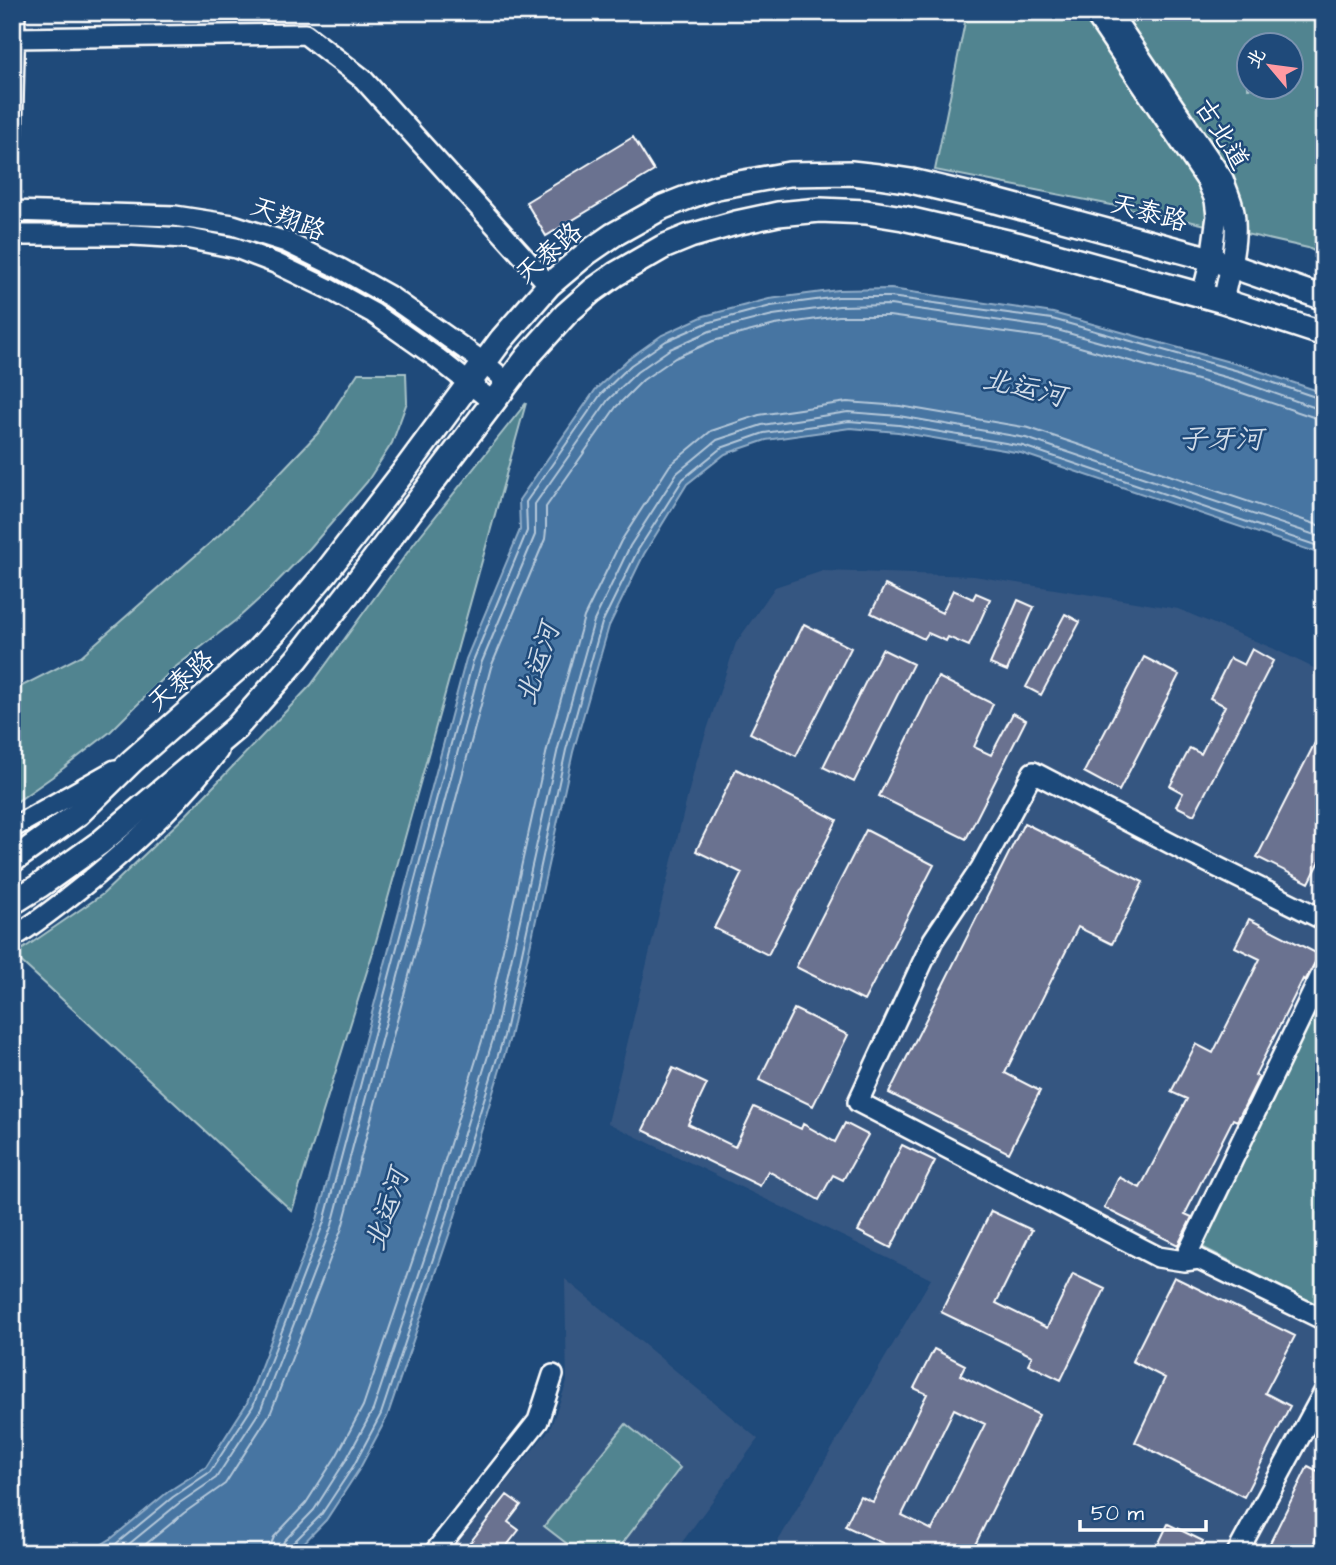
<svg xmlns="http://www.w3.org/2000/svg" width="1336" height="1565" font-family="'Architects Daughter','LXGW WenKai TC',sans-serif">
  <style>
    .built { fill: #365681 }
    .green { fill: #518490; stroke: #a8c2c8; stroke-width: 2; fill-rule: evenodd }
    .water { fill: #4675a2; stroke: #90acc7; stroke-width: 2 }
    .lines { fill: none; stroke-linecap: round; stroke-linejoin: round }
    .shore { stroke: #b5c8da; stroke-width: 2 }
    .building { fill: #6b7290; stroke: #fff; stroke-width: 2; fill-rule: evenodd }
    .minor-casing { stroke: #fff; stroke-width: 24 }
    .major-casing { stroke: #fff; stroke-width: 28 }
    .minor { stroke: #1f4a7a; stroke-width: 19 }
    .major { stroke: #1f4a7a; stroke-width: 23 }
    .labels { text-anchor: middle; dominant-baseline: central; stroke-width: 5; stroke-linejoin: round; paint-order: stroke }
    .street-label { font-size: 26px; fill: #fff; stroke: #1f4a7a }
    .water-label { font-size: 28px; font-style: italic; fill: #d1dce8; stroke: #1f4a7a }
  </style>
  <rect width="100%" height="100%" fill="#1f4a7a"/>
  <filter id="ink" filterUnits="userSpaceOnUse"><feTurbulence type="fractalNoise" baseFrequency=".0143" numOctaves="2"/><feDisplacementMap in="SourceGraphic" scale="14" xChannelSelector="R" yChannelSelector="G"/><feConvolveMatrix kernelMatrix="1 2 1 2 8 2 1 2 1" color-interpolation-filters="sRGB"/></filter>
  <g filter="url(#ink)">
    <path class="built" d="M823,571L974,576L1178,609L1272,648L1324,673V1553H769L773,1550L931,1279L608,1123L695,766L736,643L775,587Z
      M565,1279L758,1439L674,1553L659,1548L657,1553H447L550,1429L567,1382Z"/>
    <path class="green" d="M967,12H1324V256L1308,248L1162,215L935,170ZM1248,46H1290V88H1248Z
      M358,373H406L407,402L392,443L367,482L310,548L269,590L236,620L173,669L110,732L52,777L12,805V691L81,656L226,529L319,432Z
      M526,403L373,952L292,1211L14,955L103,894L186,815L311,685L415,542Z
      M1324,977V1308L1192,1242Z
      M626,1424L680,1468L615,1553H579L544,1526Z"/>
    <path class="water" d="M891,289L1053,313L1244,366L1324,393V555L1021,453L898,432L850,428L766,440L725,454L687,484L644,554L609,626L573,752L510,1037L452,1226L387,1417L360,1468L326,1520L294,1553H88L112,1538L169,1491L206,1467L247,1403L317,1220L466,659L520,530L519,500L596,389L627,360L662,335L704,316L769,299L838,290Z"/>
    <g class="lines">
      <path class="shore" d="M102,1553L117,1543L173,1497L210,1472L253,1406L324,1222L473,661L527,531L526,502L601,394L631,365L666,341L707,323L771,306L838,297H890L1052,319L1242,372L1324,400
        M118,1553L178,1504L216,1478L261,1409L332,1225L481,664L535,535V504L608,400L637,372L670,349L710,331L773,315L839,306L890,305L1050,328L1239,381L1316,408H1324
        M135,1553L184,1513L225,1484L271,1412L342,1228L491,667L545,539L546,530V507L616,407L643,380L675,358L713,341L775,325L839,316H889L1048,338L1236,391L1313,417L1324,419
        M270,1553L271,1544L274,1537L306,1503L337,1455L363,1406L427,1218L485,1031L548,745L584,617L621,541L670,465L711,431L759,415L847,402L900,406L1029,428L1324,527
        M280,1553L284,1541L314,1510L346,1460L373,1410L437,1221L495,1033L558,748L594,621L630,546L677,473L717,440L762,425L848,412L899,416L1026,438L1324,538
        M289,1553L291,1545L321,1515L354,1465L381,1414L445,1223L504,1036L566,750L602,623L638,550L683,479L721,448L764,433L849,421L899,425L1023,446L1324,548"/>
    </g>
    <path class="building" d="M633,137L654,171L546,236L526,202Z
      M885,585L942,613L953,590L973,599L976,593L990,599L969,646L948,637L946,641L928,633L924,639L871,613Z
      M1018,600L1034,607L1007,671L990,664Z
      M1065,614L1080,622L1041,695L1026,687Z
      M804,624L851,648L796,756L750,733Z
      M882,649L913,664L854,782L823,767Z
      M1252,649L1273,661L1194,815L1176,806L1183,793L1170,786L1190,748L1201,754L1225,706L1210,698L1230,658L1244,665Z
      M1144,657L1179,675L1119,791L1084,772Z
      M938,677L993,704L974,747L991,755L1013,713L1026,720L966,839L879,796Z
      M1324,725V853L1309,883L1257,857Z
      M736,769L837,820L768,955L714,928L742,873L696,851Z
      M1024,823L1143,882L1112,944L1078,927L1005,1073L1040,1091L1009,1153L889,1093Z
      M866,830L934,865L864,1001L796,967Z
      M1249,919L1324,957L1317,959L1305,981L1303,979L1255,1075L1259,1077L1237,1121L1233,1119L1185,1214L1192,1217L1178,1245L1104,1208L1119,1177L1140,1188L1187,1099L1171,1092L1196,1044L1213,1053L1260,959L1235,947Z
      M794,1009L848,1035L813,1106L759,1080Z
      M673,1068L707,1084L688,1124L735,1147L754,1107L801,1129L803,1124L835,1142L845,1123L868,1135L843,1180L833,1175L819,1200L768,1171L760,1186L643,1130Z
      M902,1145L935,1161L891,1248L858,1231Z
      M991,1211L1032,1230L996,1303L1047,1328L1073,1274L1105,1289L1061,1380L1028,1364L1032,1356L941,1312Z
      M1174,1277L1295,1336L1265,1393L1290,1406L1244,1497L1135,1442L1165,1378L1132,1361Z
      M934,1349L965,1365L960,1375L1039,1415L971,1553H904L845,1526L860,1496L873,1502L927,1394L914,1388ZM954,1409L985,1424L932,1530L902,1515Z
      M1308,1466L1324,1474V1523L1309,1553H1265Z
      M507,1495L521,1505L508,1522L519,1530L501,1553H462Z
      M1168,1524L1203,1541L1197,1553H1154Z"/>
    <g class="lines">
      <g class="minor-casing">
        <path id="minor" d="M1093,12L1207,181L1215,200L1217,216L1211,259L1202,295
          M1110,12L1223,179C1228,193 1235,207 1235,222C1237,246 1228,277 1223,301
          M14,38L305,34L363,79L549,285
          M12,138L15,12
          M12,211L175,216L233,225L286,242L341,269L391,297L483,362L508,383
          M12,235H133L185,238L236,248L275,263L329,289L373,313L437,358L493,402
          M12,828L115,770
          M1324,920L1189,853L1033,772L981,868L933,940L858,1102L1158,1257L1184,1261L1199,1259L1324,1320
          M12,938C41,920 68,898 94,877C139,839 183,799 218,751
          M1184,1261L1324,969
          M434,1553L538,1421L553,1375
          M1237,1553L1324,1392"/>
      </g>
      <g class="major-casing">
        <path id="major" d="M12,861L78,814L132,761L255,653L282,624L324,575L405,470L501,340L549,285L587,253L613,235L663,207L691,196L717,187L789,174L851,173L878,176L911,181L996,201L1211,259L1324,298
          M12,903L39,886L101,842L236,728L297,659L347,595L528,356L566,314L592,291L616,274L663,247L690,236L736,223L778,214L820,210L866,212L903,218L1020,245L1223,301L1324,334"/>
      </g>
      <use href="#minor" class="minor"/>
      <use href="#major" class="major"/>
    </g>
  </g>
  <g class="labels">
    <g class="street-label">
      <text transform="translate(1222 134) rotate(58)">古北道</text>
      <text transform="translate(1149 213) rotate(15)">天泰路</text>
      <text transform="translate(288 219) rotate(21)">天翔路</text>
      <text transform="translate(549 253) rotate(-41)">天泰路</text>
      <text transform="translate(181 681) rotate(-41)">天泰路</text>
    </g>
    <g class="water-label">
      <text transform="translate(1024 388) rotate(13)">北运河</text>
      <text x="1221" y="439">子牙河</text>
      <text transform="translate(538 664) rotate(-72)">北运河</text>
      <text transform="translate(387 1210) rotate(-72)">北运河</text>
    </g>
  </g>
  <rect width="1336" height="1565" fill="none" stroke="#1f4a7a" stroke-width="42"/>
  <rect x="21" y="21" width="1294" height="1523" fill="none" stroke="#fff" stroke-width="2.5" filter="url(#ink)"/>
  <g transform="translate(1270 66) rotate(299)"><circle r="33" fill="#1f4a7a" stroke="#7992af" stroke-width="2"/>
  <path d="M0-5L12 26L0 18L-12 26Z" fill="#ff9aa2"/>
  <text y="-10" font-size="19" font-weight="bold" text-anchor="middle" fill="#ffffff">北</text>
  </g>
  <path d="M1080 1520v10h126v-10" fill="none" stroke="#ffffff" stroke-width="3.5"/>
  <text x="1091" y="1520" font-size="21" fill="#ffffff" stroke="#1f4a7a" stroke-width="5" paint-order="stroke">50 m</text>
</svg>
